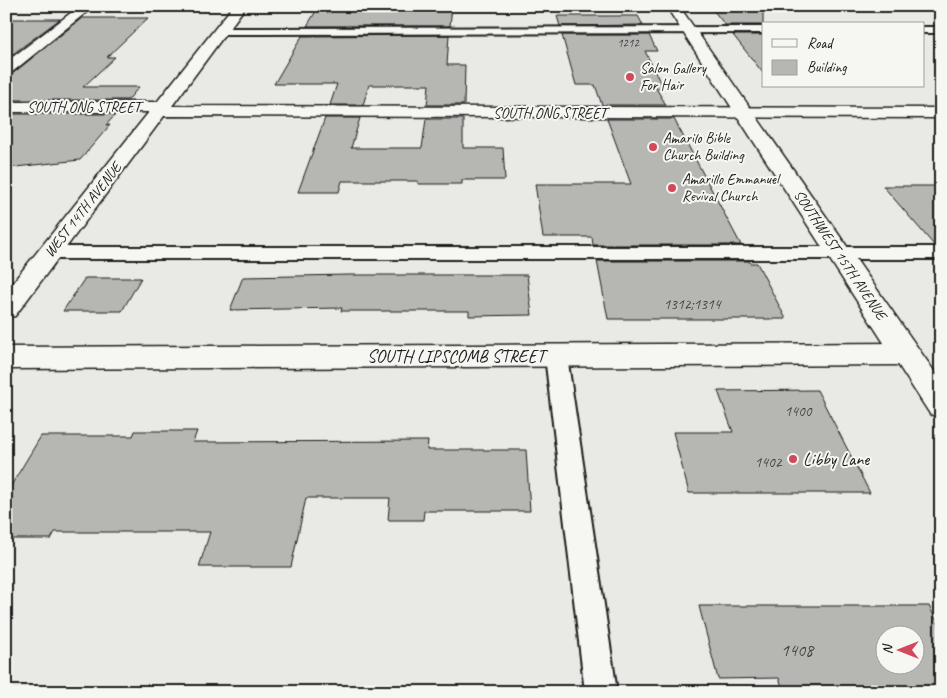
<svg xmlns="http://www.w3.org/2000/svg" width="947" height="698" font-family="Caveat,sans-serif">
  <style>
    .building { fill: #b6b6b3; stroke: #1c1c1c; fill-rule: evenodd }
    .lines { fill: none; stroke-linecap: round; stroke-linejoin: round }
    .lane-casing { stroke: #1c1c1c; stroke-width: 4 }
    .street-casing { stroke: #1c1c1c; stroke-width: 3 }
    .secondary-casing { stroke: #1c1c1c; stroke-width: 3 }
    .lane { fill: #f6f6f2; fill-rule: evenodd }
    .street { fill: #f6f6f2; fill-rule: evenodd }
    .secondary { fill: #f6f6f2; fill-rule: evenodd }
    .poi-dot { fill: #d1495b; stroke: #f6f6f2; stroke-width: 2 }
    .labels { text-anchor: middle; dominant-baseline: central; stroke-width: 4; stroke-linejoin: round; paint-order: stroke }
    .far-number-label { font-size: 12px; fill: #424242 }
    .far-poi-label { font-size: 15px; fill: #1c1c1c; stroke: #f6f6f2; text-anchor: start }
    .far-street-label { font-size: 15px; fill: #1c1c1c; stroke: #f6f6f2 }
    .number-label { font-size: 15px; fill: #424242 }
    .street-label { font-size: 18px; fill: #1c1c1c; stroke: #f6f6f2 }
    .poi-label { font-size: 18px; fill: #1c1c1c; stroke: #f6f6f2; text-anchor: start }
    .near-number-label { font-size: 18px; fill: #424242 }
  </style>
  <rect width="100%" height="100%" fill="#e9e9e5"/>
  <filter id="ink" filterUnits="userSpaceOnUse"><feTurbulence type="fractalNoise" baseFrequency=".02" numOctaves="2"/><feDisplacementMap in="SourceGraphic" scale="10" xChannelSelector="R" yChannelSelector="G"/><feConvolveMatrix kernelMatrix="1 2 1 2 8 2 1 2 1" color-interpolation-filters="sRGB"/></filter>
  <g filter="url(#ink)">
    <path class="building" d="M319,6H452L450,26H307Z
      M710,6H763V25H725Z
      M557,16H638L643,25L560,26Z
      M82,18H148L107,57H115L83,87H139L128,100H6V77L12,74Z
      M6,19H60L6,59Z
      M449,35L447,65H465L464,105H427L429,85H369L363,105H330L337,84H274L302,36Z
      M562,35H649L657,51H645L663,88H656L666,105H602L595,85H576Z
      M733,35H763V73Z
      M6,114H116L106,125H110L80,160L6,168Z
      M325,118H360L351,148H422L426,119H463V148H503L505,180H462V184H418V181H342L339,192H298Z
      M607,119H674L741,245H593L592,237H543L535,184H631Z
      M883,186H941V245H934Z
      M597,261H749L750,263H757L786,319H608Z
      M349,275H527L532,315L469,316V311H341L342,308L230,310L243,277Z
      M85,278H141L122,311H63Z
      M817,390L870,493H689L673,432H733L718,391Z
      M135,431H197L193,442L428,441L427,450H526L530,511H424L423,520H388L390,498H306L291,567H199L210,532H55L51,539H6V494L41,436H133Z
      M699,606H929L941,629V692H784L779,678L718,679ZM884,636H914V666H884Z"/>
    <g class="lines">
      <g class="lane-casing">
        <path id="lane" d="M763,27V33L221,34L216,31L221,28Z
          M923,27H941V33H923Z
          M50,247H941V259H50L44,257L41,253L44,249Z
          M556,348L564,350L567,356L617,692H585L545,356L548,350Z"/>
      </g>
      <g class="street-casing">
        <path id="street" d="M80,6H94L11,73L6,75V62Z
          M233,6H246L172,106L941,108V118L164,116L15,316L6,318V291L149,112H6V102H157Z
          M906,343L916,346L920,354L916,362L906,365L6,369V347Z"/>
      </g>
      <g class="secondary-casing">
        <path id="secondary" d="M666,6H679L941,381V418L930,414Z"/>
      </g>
      <use href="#lane" class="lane"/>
      <use href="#street" class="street"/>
      <use href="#secondary" class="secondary"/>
    </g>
  </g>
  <g class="poi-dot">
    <circle cx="630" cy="77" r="5"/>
    <circle cx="653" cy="147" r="5"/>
    <circle cx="672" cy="188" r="5"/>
    <circle cx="793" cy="459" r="5"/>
  </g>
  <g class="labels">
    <g class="far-number-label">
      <text x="628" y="43">1212</text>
    </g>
    <g class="far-poi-label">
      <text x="640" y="68">Salon Gallery<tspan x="640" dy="17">For Hair</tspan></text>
      <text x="663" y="138">Amarilo Bible<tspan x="663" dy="17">Church Building</tspan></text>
      <text x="682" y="179">Amarillo Emmanuel<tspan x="682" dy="17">Revival Church</tspan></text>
    </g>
    <g class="far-street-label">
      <text x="84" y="107">SOUTH ONG STREET</text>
      <text x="550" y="113">SOUTH ONG STREET</text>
      <text transform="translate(83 210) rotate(-52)">WEST 14TH AVENUE</text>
      <text transform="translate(840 255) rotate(56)">SOUTHWEST 15TH AVENUE</text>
    </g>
    <g class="number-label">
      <text x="692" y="304">1312;1314</text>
      <text x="798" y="411">1400</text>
      <text x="768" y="462">1402</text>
    </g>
    <g class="street-label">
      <text x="456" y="356">SOUTH LIPSCOMB STREET</text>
    </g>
    <g class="poi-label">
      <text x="803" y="459">Libby Lane</text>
    </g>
    <g class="near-number-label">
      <text x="797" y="650">1408</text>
    </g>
  </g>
  <rect width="947" height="698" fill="none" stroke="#f6f6f2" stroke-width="25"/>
  <rect x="12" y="12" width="922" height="673" fill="none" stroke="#1c1c1c" stroke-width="2" filter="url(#ink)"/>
  <rect x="762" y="22" width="162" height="65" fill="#f6f6f2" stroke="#9f9f9c"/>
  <rect x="772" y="39" width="25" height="8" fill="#f6f6f2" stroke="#9f9f9c"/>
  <text x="807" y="48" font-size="15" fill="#1c1c1c">Road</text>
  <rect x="772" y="60" width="25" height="15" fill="#b6b6b3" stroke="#9f9f9c"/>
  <text x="807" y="72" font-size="15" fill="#1c1c1c">Building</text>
  <g transform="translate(900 650) rotate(270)"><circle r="24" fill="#f6f6f2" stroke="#9f9f9c"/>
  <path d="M0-4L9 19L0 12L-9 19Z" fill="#d1495b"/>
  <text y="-8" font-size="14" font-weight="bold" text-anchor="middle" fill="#1c1c1c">N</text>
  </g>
</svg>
